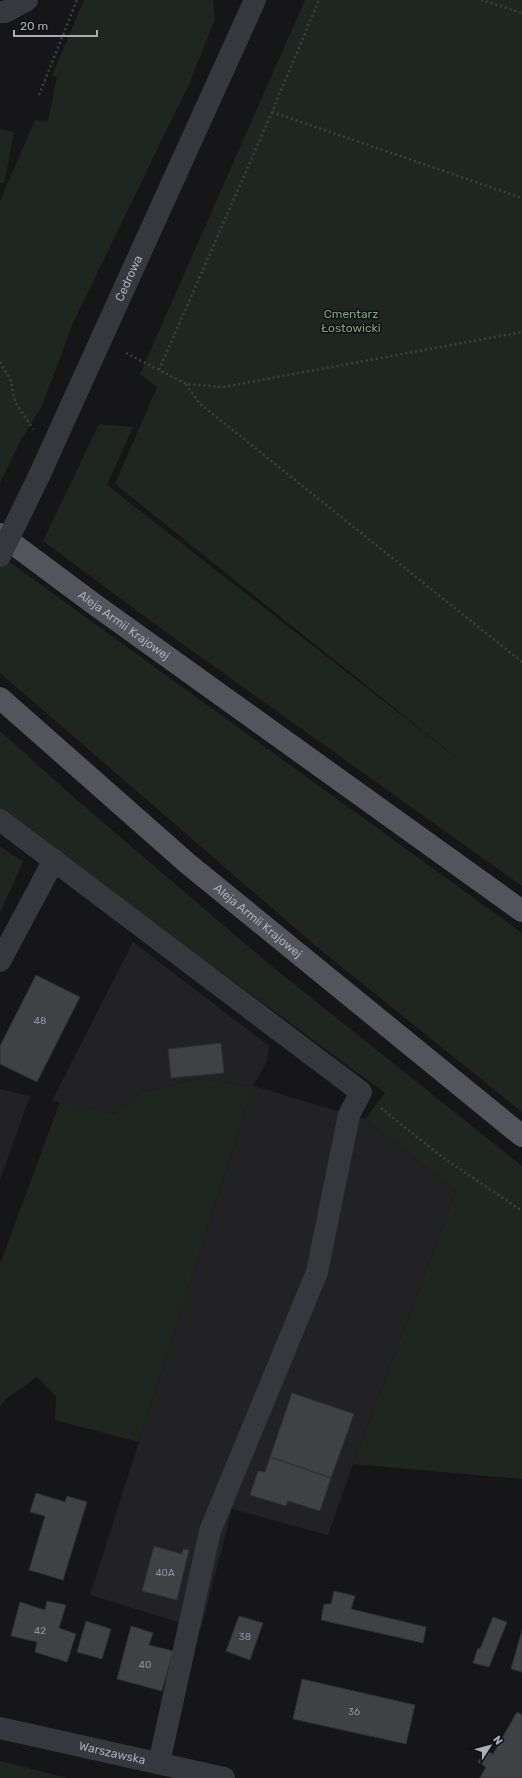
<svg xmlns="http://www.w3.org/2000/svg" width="522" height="1778" font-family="Rubik,sans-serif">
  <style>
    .built { fill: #222225 }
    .green { fill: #1e261f }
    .building { fill: #404145; stroke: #303034 }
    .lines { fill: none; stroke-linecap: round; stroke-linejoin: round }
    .path { stroke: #3d3f44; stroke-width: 2.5; stroke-dasharray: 2 3; stroke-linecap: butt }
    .minor { stroke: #37383d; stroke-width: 22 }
    .major { stroke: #53555c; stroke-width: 22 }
    .minor-bridge { stroke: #37383d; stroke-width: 22 }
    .labels { text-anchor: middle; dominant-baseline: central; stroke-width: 3; stroke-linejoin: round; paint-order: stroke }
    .number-label { font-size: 10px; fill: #8e929b }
    .street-label { font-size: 12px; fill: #a8adb8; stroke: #111113 }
    .park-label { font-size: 12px; fill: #7fa381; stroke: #111113 }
  </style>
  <rect width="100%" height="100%" fill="#161618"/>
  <path class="built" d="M133,942L269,1046L267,1061L253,1086L365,1119L456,1191L353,1464L328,1535L232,1509L201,1629L90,1595L253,1086L196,1079L140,1093L115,1114L52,1101Z
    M0,1089L30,1096L0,1180Z"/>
  <path class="green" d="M84,0H213L215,19L190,82L73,323L42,406L21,440L0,483V201L35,120L48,121L57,77L52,76Z
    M305,0H522V886L163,630L43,541L99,424L133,427L107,485L468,767L115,484L157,387L140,374Z
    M0,129L14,132L4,184L0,183Z
    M0,555L522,933V1112L323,952L0,673Z
    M0,731L78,801L269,964L522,1166V1479L353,1464L456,1191L365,1119L385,1093L0,809Z
    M0,846L23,862L0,913Z
    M196,1079L253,1086L139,1442L55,1420L56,1396L37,1377L6,1399L0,1407V1264L60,1102L115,1114L140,1093Z
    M0,1761L67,1778H0Z"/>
  <path class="building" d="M36,975L80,997L37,1082L0,1064V1046Z
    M221,1043L224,1073L171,1078L168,1049Z
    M292,1393L354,1414L331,1478L270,1457Z
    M270,1457L331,1478L320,1511L288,1501L286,1506L250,1495L258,1471L265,1472Z
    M36,1493L65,1502L67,1496L87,1502L63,1580L29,1570L45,1516L30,1512Z
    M154,1546L182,1554L183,1549L189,1550L177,1600L142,1591Z
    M334,1591L355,1596L351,1609L426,1627L423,1643L321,1620L324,1604H331Z
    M47,1601L66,1605L59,1628L76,1634L67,1662L35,1652L37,1642L11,1636L20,1602L45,1610Z
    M239,1616L263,1623L250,1660L226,1651Z
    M493,1617L507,1622L489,1667L473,1663L478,1648L480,1649Z
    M86,1621L111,1629L102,1659L77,1652Z
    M131,1626L153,1633L149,1645L173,1651L162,1691L117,1679Z
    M522,1630V1672L511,1669Z
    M302,1679L415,1705L406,1744L293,1719Z
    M517,1712L522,1715V1778H480L486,1767L478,1762L485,1750L493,1754Z"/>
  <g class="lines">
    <path class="path" d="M481,0L522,13
      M39,95L77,0
      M272,112L522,198
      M126,353L186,384L223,387L522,332
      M0,362L11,381L15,402L33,429
      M159,370L272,112L319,0
      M186,384L199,403L522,662
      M381,1108L442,1157L522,1211"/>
    <g class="minor">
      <path d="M0,12H5L27,0"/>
      <path id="s1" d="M39,476L255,0"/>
      <path d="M0,820L361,1092L349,1115L317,1272L210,1531L159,1763"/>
      <path d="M0,961L54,860"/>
      <path id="s2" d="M0,1728L224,1778"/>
    </g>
    <g class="major">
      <path id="s3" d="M0,534L94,604L522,911"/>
      <path id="s4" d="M0,698L187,863L522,1136"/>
    </g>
    <path class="minor-bridge" d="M0,556L39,476"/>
  </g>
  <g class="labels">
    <g class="number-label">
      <text x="40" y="1021">48</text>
      <text x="165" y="1573">40A</text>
      <text x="40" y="1631">42</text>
      <text x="245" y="1637">38</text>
      <text x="145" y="1665">40</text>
      <text x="354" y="1712">36</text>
    </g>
    <g class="street-label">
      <text stroke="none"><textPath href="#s1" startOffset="217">Cedrowa</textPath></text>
      <text stroke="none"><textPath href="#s3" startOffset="154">Aleja Armii Krajowej</textPath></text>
      <text stroke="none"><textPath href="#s4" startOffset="341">Aleja Armii Krajowej</textPath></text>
      <text stroke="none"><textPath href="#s2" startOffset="115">Warszawska</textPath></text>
    </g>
    <g class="park-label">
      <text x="351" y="314">Cmentarz<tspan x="351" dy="14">Łostowicki</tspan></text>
    </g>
  </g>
  <g transform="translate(490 1746) rotate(54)" stroke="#111113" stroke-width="3" paint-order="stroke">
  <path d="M0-3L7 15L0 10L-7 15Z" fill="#a8adb8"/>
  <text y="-6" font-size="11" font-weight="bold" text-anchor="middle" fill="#a8adb8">N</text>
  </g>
  <path d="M14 30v6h83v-6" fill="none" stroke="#a8adb8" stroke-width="2"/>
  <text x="20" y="30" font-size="12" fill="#a8adb8" stroke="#111113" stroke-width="3" paint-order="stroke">20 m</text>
</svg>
